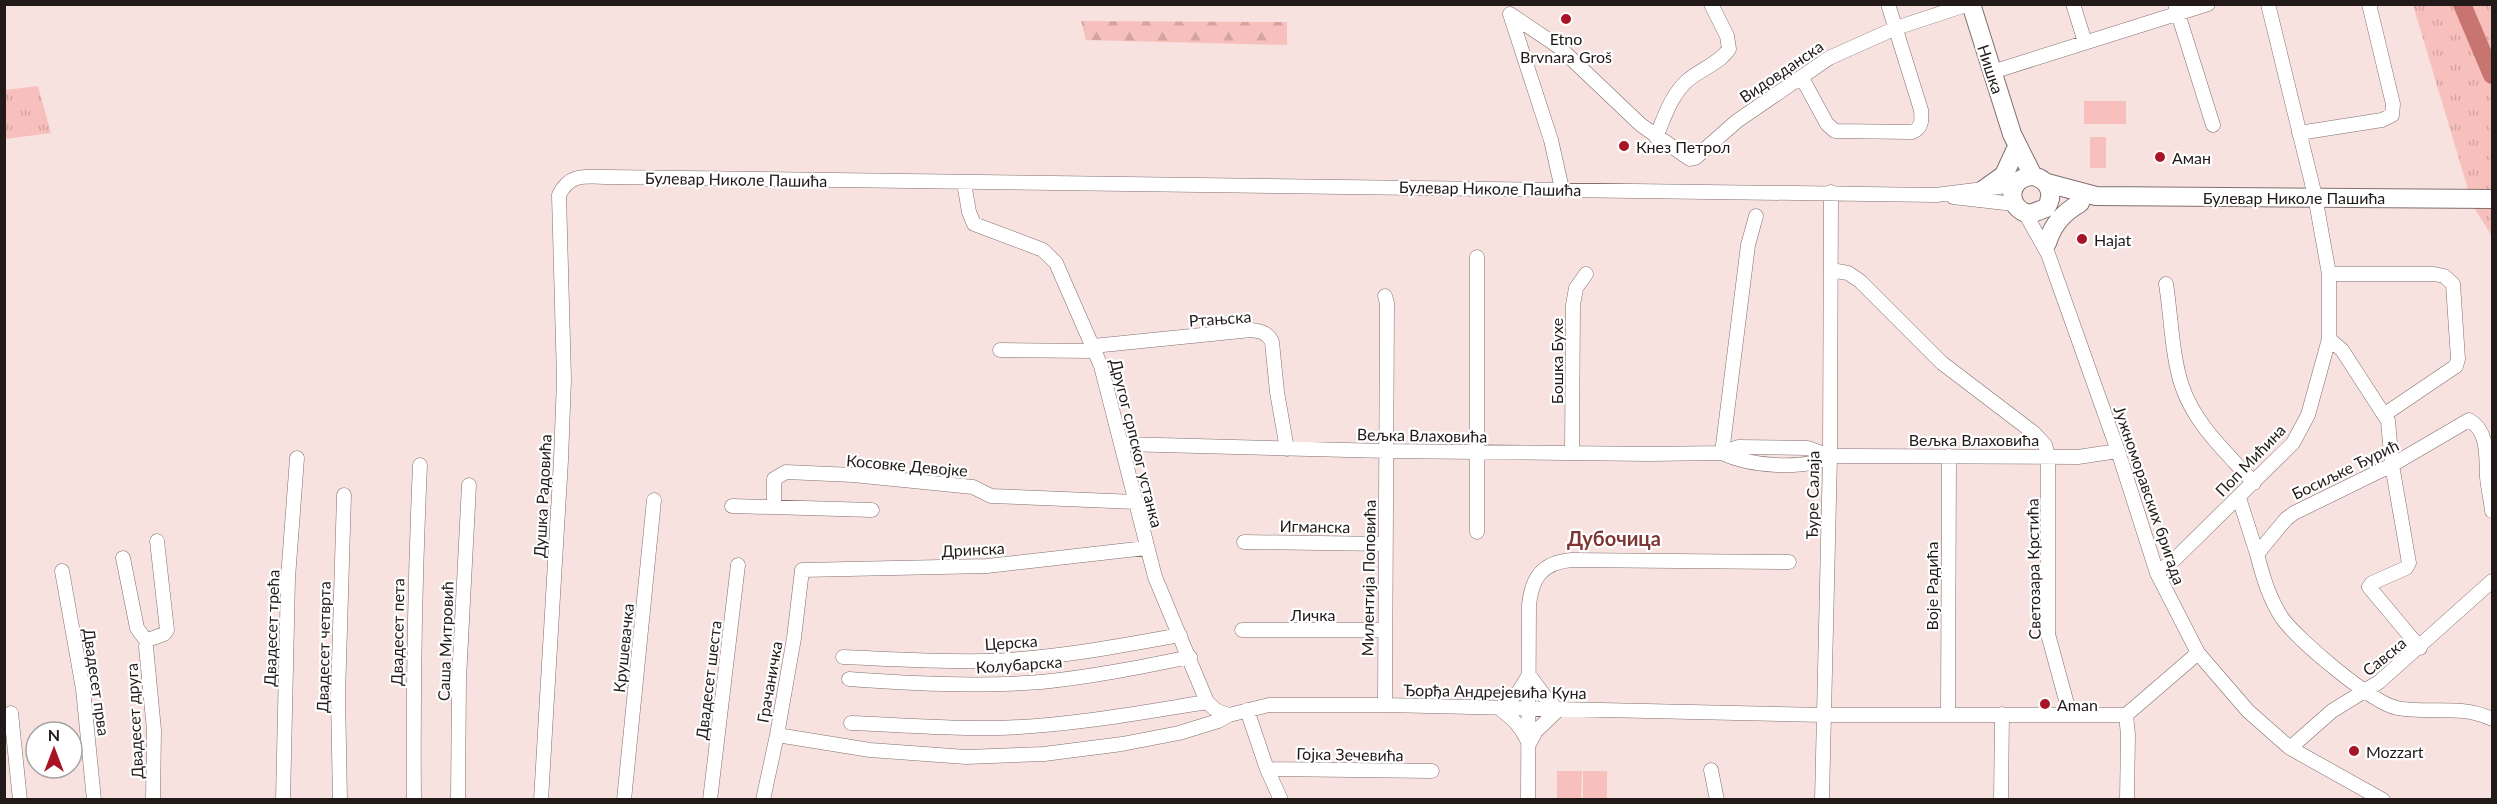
<svg xmlns="http://www.w3.org/2000/svg" width="2497" height="804" font-family="Lato,sans-serif">
  <style>
    .grass { fill: url(#grass-tufts) }
    .forest { fill: url(#forest-firs) }
    .pitch { fill: #f8c0bc }
    .lines { fill: none; stroke-linecap: round; stroke-linejoin: round }
    .river { stroke: #c87572; stroke-width: 18 }
    .minor-casing { stroke: #816f6d; stroke-width: 15 }
    .major-casing { stroke: #816f6d; stroke-width: 20 }
    .minor { stroke: #fff; stroke-width: 14 }
    .major { stroke: #fff; stroke-width: 18 }
    .poi-dot { fill: #a91326; stroke: #fff; stroke-width: 2 }
    .labels { text-anchor: middle; dominant-baseline: central; stroke-width: 4.5; stroke-linejoin: round; paint-order: stroke }
    .poi-label { font-size: 16px; fill: #211a19; stroke: #fff; text-anchor: start }
    .street-label { font-size: 16px; fill: #211a19; stroke: #fff }
    .quarter-label { font-size: 20px; font-weight: bold; fill: #7e3635; stroke: #fff }
  </style>
  <defs>
    <pattern id="grass-tufts" width="24" height="20" patternUnits="userSpaceOnUse" patternTransform="scale(1.5)"><rect width="24" height="20" fill="#f8c0bc"/><path d="M3 7l-1-3M5 7V3M7 7l1-3M15 17l-1-3M17 17v-4M19 17l1-3" fill="none" stroke="#d4a4a1"/></pattern>
    <pattern id="forest-firs" width="22" height="20" patternUnits="userSpaceOnUse" patternTransform="scale(1.5)"><rect width="22" height="20" fill="#f8c0bc"/><path d="M5 1l3.5 6h-7zM16 11l3.5 6h-7z" fill="#d4a4a1"/></pattern>
  </defs>
  <rect width="100%" height="100%" fill="#f7e2e0"/>
  <path class="grass" d="M2413,5H2492V236L2473,206Z
    M38,86L51,133L5,139V90Z"/>
  <path class="forest" d="M1081,21L1287,22V45L1086,40Z"/>
  <path class="pitch" d="M2084,101H2126V124H2084Z
    M2090,137H2106V168H2090Z
    M1557,771H1582L1581,799H1557Z
    M1583,771H1607V799H1583Z"/>
  <g class="lines">
    <path class="river" d="M2462,4L2492,75"/>
    <g class="minor-casing">
      <path id="minor" d="M2073,4L2085,42
        M2175,4L2213,125
        M1992,72L2208,4
        M1802,78L1827,124L1835,131L1912,132C1922,128 1922,121 1921,110L1888,4
        M2299,133L2382,120L2392,115L2393,104L2369,4
        M1656,137C1665,116 1671,95 1688,80C1701,69 1720,63 1729,49L1727,36L1711,4
        M964,183L969,212L974,224L1043,250L1056,263L1101,366L1155,577L1207,702L1217,711L1229,715
        M1562,189L1551,140L1510,14L1559,47L1641,125L1690,159L1695,158L1737,121L1829,58L1896,28L1969,4
        M1953,197L2014,204
        M2025,213L2048,254L2118,451L2157,573L2198,653L2248,711L2290,748L2383,800
        M1831,270L1848,273L1860,281L1942,363L2034,433L2045,445L2048,456V634L2070,715
        M2329,274H2434L2444,276L2453,284L2458,359L2456,366L2385,414
        M2166,284C2171,315 2172,357 2182,386C2195,425 2227,453 2254,483
        M2329,339L2342,350L2388,421L2392,465L2409,563L2406,568L2372,583L2369,587L2420,648
        M1093,346L1251,330C1261,331 1268,333 1272,342L1277,392L1287,449
        M1000,350L1095,351
        M1122,444L1386,451L1649,454L1722,453L1738,447L1808,448L1830,456H1848L2078,457L2118,451
        M1572,452L1573,305L1576,288L1586,274
        M1722,453L1748,245L1756,216
        M1722,453C1749,466 1804,471 1830,456
        M2239,498L2257,554
        M732,506L872,510
        M774,506V479L786,472L853,475L973,487L991,496L1136,502
        M2492,511C2491,500 2488,488 2487,477C2486,458 2489,431 2469,420L2392,465L2294,513L2286,519L2257,554C2263,577 2269,598 2282,618C2298,640 2372,703 2397,708C2430,714 2461,704 2492,719
        M1477,532V257
        M1244,542L1385,544
        M123,558L137,628L147,642
        M62,571L83,689L94,800
        M2157,573L2177,557L2293,443L2308,415L2329,339V274L2315,196L2268,4
        M1242,630H1384
        M843,657C890,659 938,662 985,661C1051,659 1115,647 1180,635
        M1529,675L1546,698L1558,710L1536,731L1529,744C1522,728 1514,719 1500,709L1519,691Z
        M849,679C913,684 977,687 1041,682C1091,677 1141,667 1190,657
        M1385,705L1387,303L1385,296
        M1247,710L1267,769L1281,800
        M11,713L20,800
        M1948,715L1949,456
        M2126,715L2128,735L2127,800
        M851,723C900,725 949,729 998,728C1068,726 1138,713 1207,702
        M777,735L870,750L966,757L1044,754L1122,744L1179,733L1218,721L1229,715L1269,705H1385L1824,715H2126L2198,653
        M2290,748L2332,711L2379,682L2492,581
        M1267,769L1432,771
        M1711,770L1717,800
        M153,800L154,730L146,647L148,640L164,634L167,630L157,541
        M283,800L288,578L297,458
        M340,800L338,696L344,495
        M414,800C413,688 415,577 420,465
        M458,800L459,679L469,485
        M541,800L561,460L564,379L559,195C570,172 587,177 609,177L1936,195L2015,185
        M624,800L654,500
        M710,800L738,565
        M763,800L777,735L794,638L802,570L987,566L1146,548
        M1528,800L1529,605C1532,577 1542,563 1571,560L1789,562
        M1822,800L1830,456L1831,192
        M2001,800L2002,714"/>
    </g>
    <g class="major-casing">
      <path id="major" d="M1971,4L2012,134L2033,176C2049,180 2055,194 2046,208L2030,214C2005,209 2007,177 2033,176
        M2047,183L2096,196L2492,199
        M1983,190L2004,175L2015,151
        M2047,243C2053,224 2063,213 2080,203"/>
    </g>
    <use href="#minor" class="minor"/>
    <use href="#major" class="major"/>
  </g>
  <g class="poi-dot">
    <circle cx="1566" cy="19" r="6"/>
    <circle cx="1624" cy="146" r="6"/>
    <circle cx="2160" cy="157" r="6"/>
    <circle cx="2082" cy="239" r="6"/>
    <circle cx="2045" cy="704" r="6"/>
    <circle cx="2354" cy="751" r="6"/>
  </g>
  <g class="labels">
    <g class="poi-label">
      <text x="1566" y="38" text-anchor="middle">Etno<tspan x="1566" dy="18">Brvnara Groš</tspan></text>
      <text x="1636" y="146">Кнез Петрол</text>
      <text x="2172" y="157">Аман</text>
      <text x="2094" y="239">Hajat</text>
      <text x="2057" y="704">Aman</text>
      <text x="2366" y="751">Mozzart</text>
    </g>
    <g class="street-label">
      <text transform="translate(1991 69) rotate(72)">Нишка</text>
      <text transform="translate(1781 71) rotate(-34)">Видовданска</text>
      <text transform="translate(736 179) rotate(1)">Булевар Николе Пашића</text>
      <text transform="translate(1490 188) rotate(1)">Булевар Николе Пашића</text>
      <text x="2294" y="197">Булевар Николе Пашића</text>
      <text transform="translate(1220 318) rotate(-4)">Ртањска</text>
      <text transform="translate(1556 361) rotate(-90)">Бошка Бухе</text>
      <text transform="translate(1422 435) rotate(1)">Вељка Влаховића</text>
      <text x="1974" y="439">Вељка Влаховића</text>
      <text transform="translate(1137 443) rotate(76)">Другог српског устанка</text>
      <text transform="translate(2250 460) rotate(-46)">Поп Мићина</text>
      <text transform="translate(907 465) rotate(5)">Косовке Девојке</text>
      <text transform="translate(2345 469) rotate(-26)">Босиљке Ђурић</text>
      <text transform="translate(1812 495) rotate(-89)">Ђуре Салаја</text>
      <text transform="translate(2150 495) rotate(71)">Јужноморавских бригада</text>
      <text transform="translate(542 496) rotate(-87)">Душка Радовића</text>
      <text transform="translate(1315 526) rotate(1)">Игманска</text>
      <text transform="translate(973 549) rotate(-3)">Дринска</text>
      <text transform="translate(2033 569) rotate(-91)">Светозара Крстића</text>
      <text transform="translate(1368 578) rotate(-89)">Милентија Поповића</text>
      <text transform="translate(1931 586) rotate(-90)">Воје Радића</text>
      <text x="1313" y="614">Личка</text>
      <text transform="translate(271 628) rotate(-88)">Двадесет трећа</text>
      <text transform="translate(397 632) rotate(-89)">Двадесет пета</text>
      <text transform="translate(445 641) rotate(-88)">Саша Митровић</text>
      <text transform="translate(1011 642) rotate(-4)">Церска</text>
      <text transform="translate(323 647) rotate(-89)">Двадесет четврта</text>
      <text transform="translate(623 648) rotate(-84)">Крушевачка</text>
      <text transform="translate(2384 656) rotate(-39)">Савска</text>
      <text transform="translate(1019 664) rotate(-4)">Колубарска</text>
      <text transform="translate(708 680) rotate(-83)">Двадесет шеста</text>
      <text transform="translate(97 682) rotate(82)">Двадесет прва</text>
      <text transform="translate(769 682) rotate(-80)">Грачаничка</text>
      <text transform="translate(1495 691) rotate(1)">Ђорђа Андрејевића Куна</text>
      <text transform="translate(134 721) rotate(-93)">Двадесет друга</text>
      <text transform="translate(1350 754) rotate(1)">Гојка Зечевића</text>
    </g>
    <g class="quarter-label">
      <text x="1614" y="538">Дубочица</text>
    </g>
  </g>
  <rect width="2497" height="804" fill="none" stroke="#211a19" stroke-width="12"/>
  <g transform="translate(54 750)"><circle r="28" fill="#ffffff" stroke="#a6a3a3" stroke-width="1.5"/>
  <path d="M0-4.5L10 22L0 15L-10 22Z" fill="#a91326"/>
  <text y="-9" font-size="16" font-weight="bold" text-anchor="middle" fill="#211a19">N</text>
  </g>
</svg>
